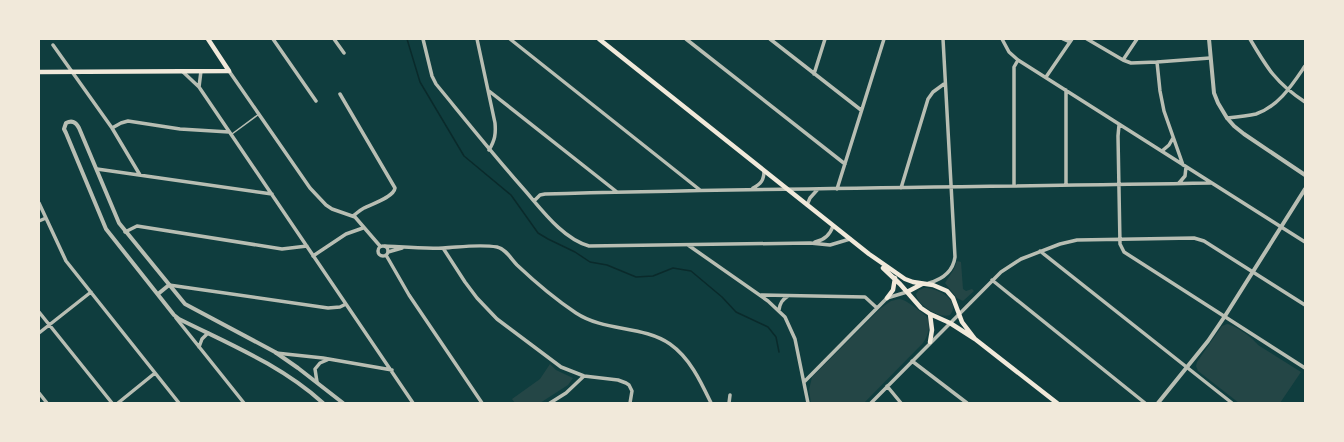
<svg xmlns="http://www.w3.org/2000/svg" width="1344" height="442" font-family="'Nunito Sans',sans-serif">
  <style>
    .green { fill: #244646 }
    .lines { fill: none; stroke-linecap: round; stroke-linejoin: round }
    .stream { stroke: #0a2a2b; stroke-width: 1.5 }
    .service { stroke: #b8beb3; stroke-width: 1.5 }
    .minor { stroke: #b8beb3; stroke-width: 3.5 }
    .tertiary { stroke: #b8beb3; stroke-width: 4 }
    .secondary { stroke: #f1e9da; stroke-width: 4.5 }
  </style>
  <rect width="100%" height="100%" fill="#0f3d3e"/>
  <path class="green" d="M957,261L961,262L963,289L966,291L972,289L974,291L963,301L957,298L945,283L954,269Z
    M924,288C936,287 962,300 950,315C940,319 917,305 916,294L919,290Z
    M899,299C906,300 910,304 916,308C919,311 923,313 926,316C932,324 928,336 923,343L864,403H811L809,390L812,377L881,308L891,301Z
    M1227,324C1235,325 1253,338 1258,345L1301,372L1280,403H1239L1198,371L1196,366L1197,362L1222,326Z
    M550,364L556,370L573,378L568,385L540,403H515L512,399L540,379Z"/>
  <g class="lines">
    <path class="stream" d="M407,39L420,82L464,156L511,195L538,233L548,239L575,252L590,262L607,265L636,277L653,276L673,268L691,271L722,297L736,312L768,327L776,337L779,352"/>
    <path class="service" d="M232,134L259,114"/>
    <path class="minor" d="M273,39L316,101
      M334,39L344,53
      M423,39L432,76L436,84C464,118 492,153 521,186C540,207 561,238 589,246L810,243L830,245L850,239
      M477,39L495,123C496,134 495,140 489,150
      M510,39L700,190
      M686,39L845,164
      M770,39L861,110
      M1002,39L1009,52L1018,60L1305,242
      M1063,39L1070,42
      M1087,39L1123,60L1131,63L1157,62L1210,58
      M1250,39C1267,68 1276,83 1305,102
      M53,45L112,128L140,175
      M1123,60L1137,39
      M1157,62L1160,91L1164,111L1183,165
      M182,71L199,87L413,403
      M229,71L310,188L326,205L332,209L355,217L380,246
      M814,74L825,39
      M1046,77L1072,39
      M199,87L201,71
      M1066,90V185
      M489,91L617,192
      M340,94L395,188C394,197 372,204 364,208C360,210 357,213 353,216
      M1227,118C1237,117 1247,116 1256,114C1279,106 1292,85 1305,66
      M1119,125L1118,136L1120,244L1124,252L1305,368
      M112,128L121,123L128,121L180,129L229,132
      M1162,151L1169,145L1173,138
      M97,169L272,194
      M1179,183L1185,176L1186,167
      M1014,186V67L1018,60
      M753,188C761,184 764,180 764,171
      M901,188L928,99L933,92L944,84
      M837,189L884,39
      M534,201L540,195L545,194C767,188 989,187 1211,183
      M39,203L66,261L179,403
      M807,205L810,198L818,189
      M39,221L46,218
      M125,232L137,226L282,249L307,246
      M815,242C825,240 830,235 833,226
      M688,245L768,301L785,317L795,339L808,403
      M378 251a5 5 0 1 1 10 0a5 5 0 1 1-10 0Z
      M385,246C404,247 423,249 443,248C461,247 479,244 497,247C506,249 511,259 517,265C535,282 555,299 576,313C605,332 642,325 670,344C690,358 701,382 711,403
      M443,248L465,282L477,298L497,319L561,367L584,376L618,380L626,383L629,385L632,391L630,403
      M1040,251L1232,403
      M388,252L402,248
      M386,255L409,295L482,403
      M313,256L346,234L363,228
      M992,280L1145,403
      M929,283C943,279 953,272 955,257L943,39
      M169,285L328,308L340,307L346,304
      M761,295L865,297L877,308
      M779,310C780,303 782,300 788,296
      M39,312L112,403
      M176,318L244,403
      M39,333L91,292
      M199,347L202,339L208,333
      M276,353L323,358L392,370
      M912,361L967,403
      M317,382L315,369L320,363L327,360
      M804,382L887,298L907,292
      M887,386L901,403
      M39,393L47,403
      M118,403L155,373
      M550,403L566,393L584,376
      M729,403L730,395
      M871,403L1001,272L1021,259L1060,244L1077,240L1194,238L1204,241L1305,305"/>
    <path class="tertiary" d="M1209,39L1214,93L1218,103L1227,118L1234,126L1244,134L1305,175
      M158,294L169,285
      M323,403C281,365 229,344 179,319L174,315L106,229L66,133L64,129L66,123C72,120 76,122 79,128L119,223L185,304L275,352L298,368L343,403
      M1158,403L1208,341L1225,316L1305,189"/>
    <path class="secondary" d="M208,39L229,71
      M599,39L869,254L905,279L913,282L933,285L947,291L953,298L962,322L975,339
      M39,72L229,71
      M883,268L900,284L921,308L930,314L950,323L975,339L1057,403
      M907,292L922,284
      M887,298L893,290L895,278
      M930,314L932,330L930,342"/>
  </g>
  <rect width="1344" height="442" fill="none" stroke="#f1e9da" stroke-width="80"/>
</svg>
